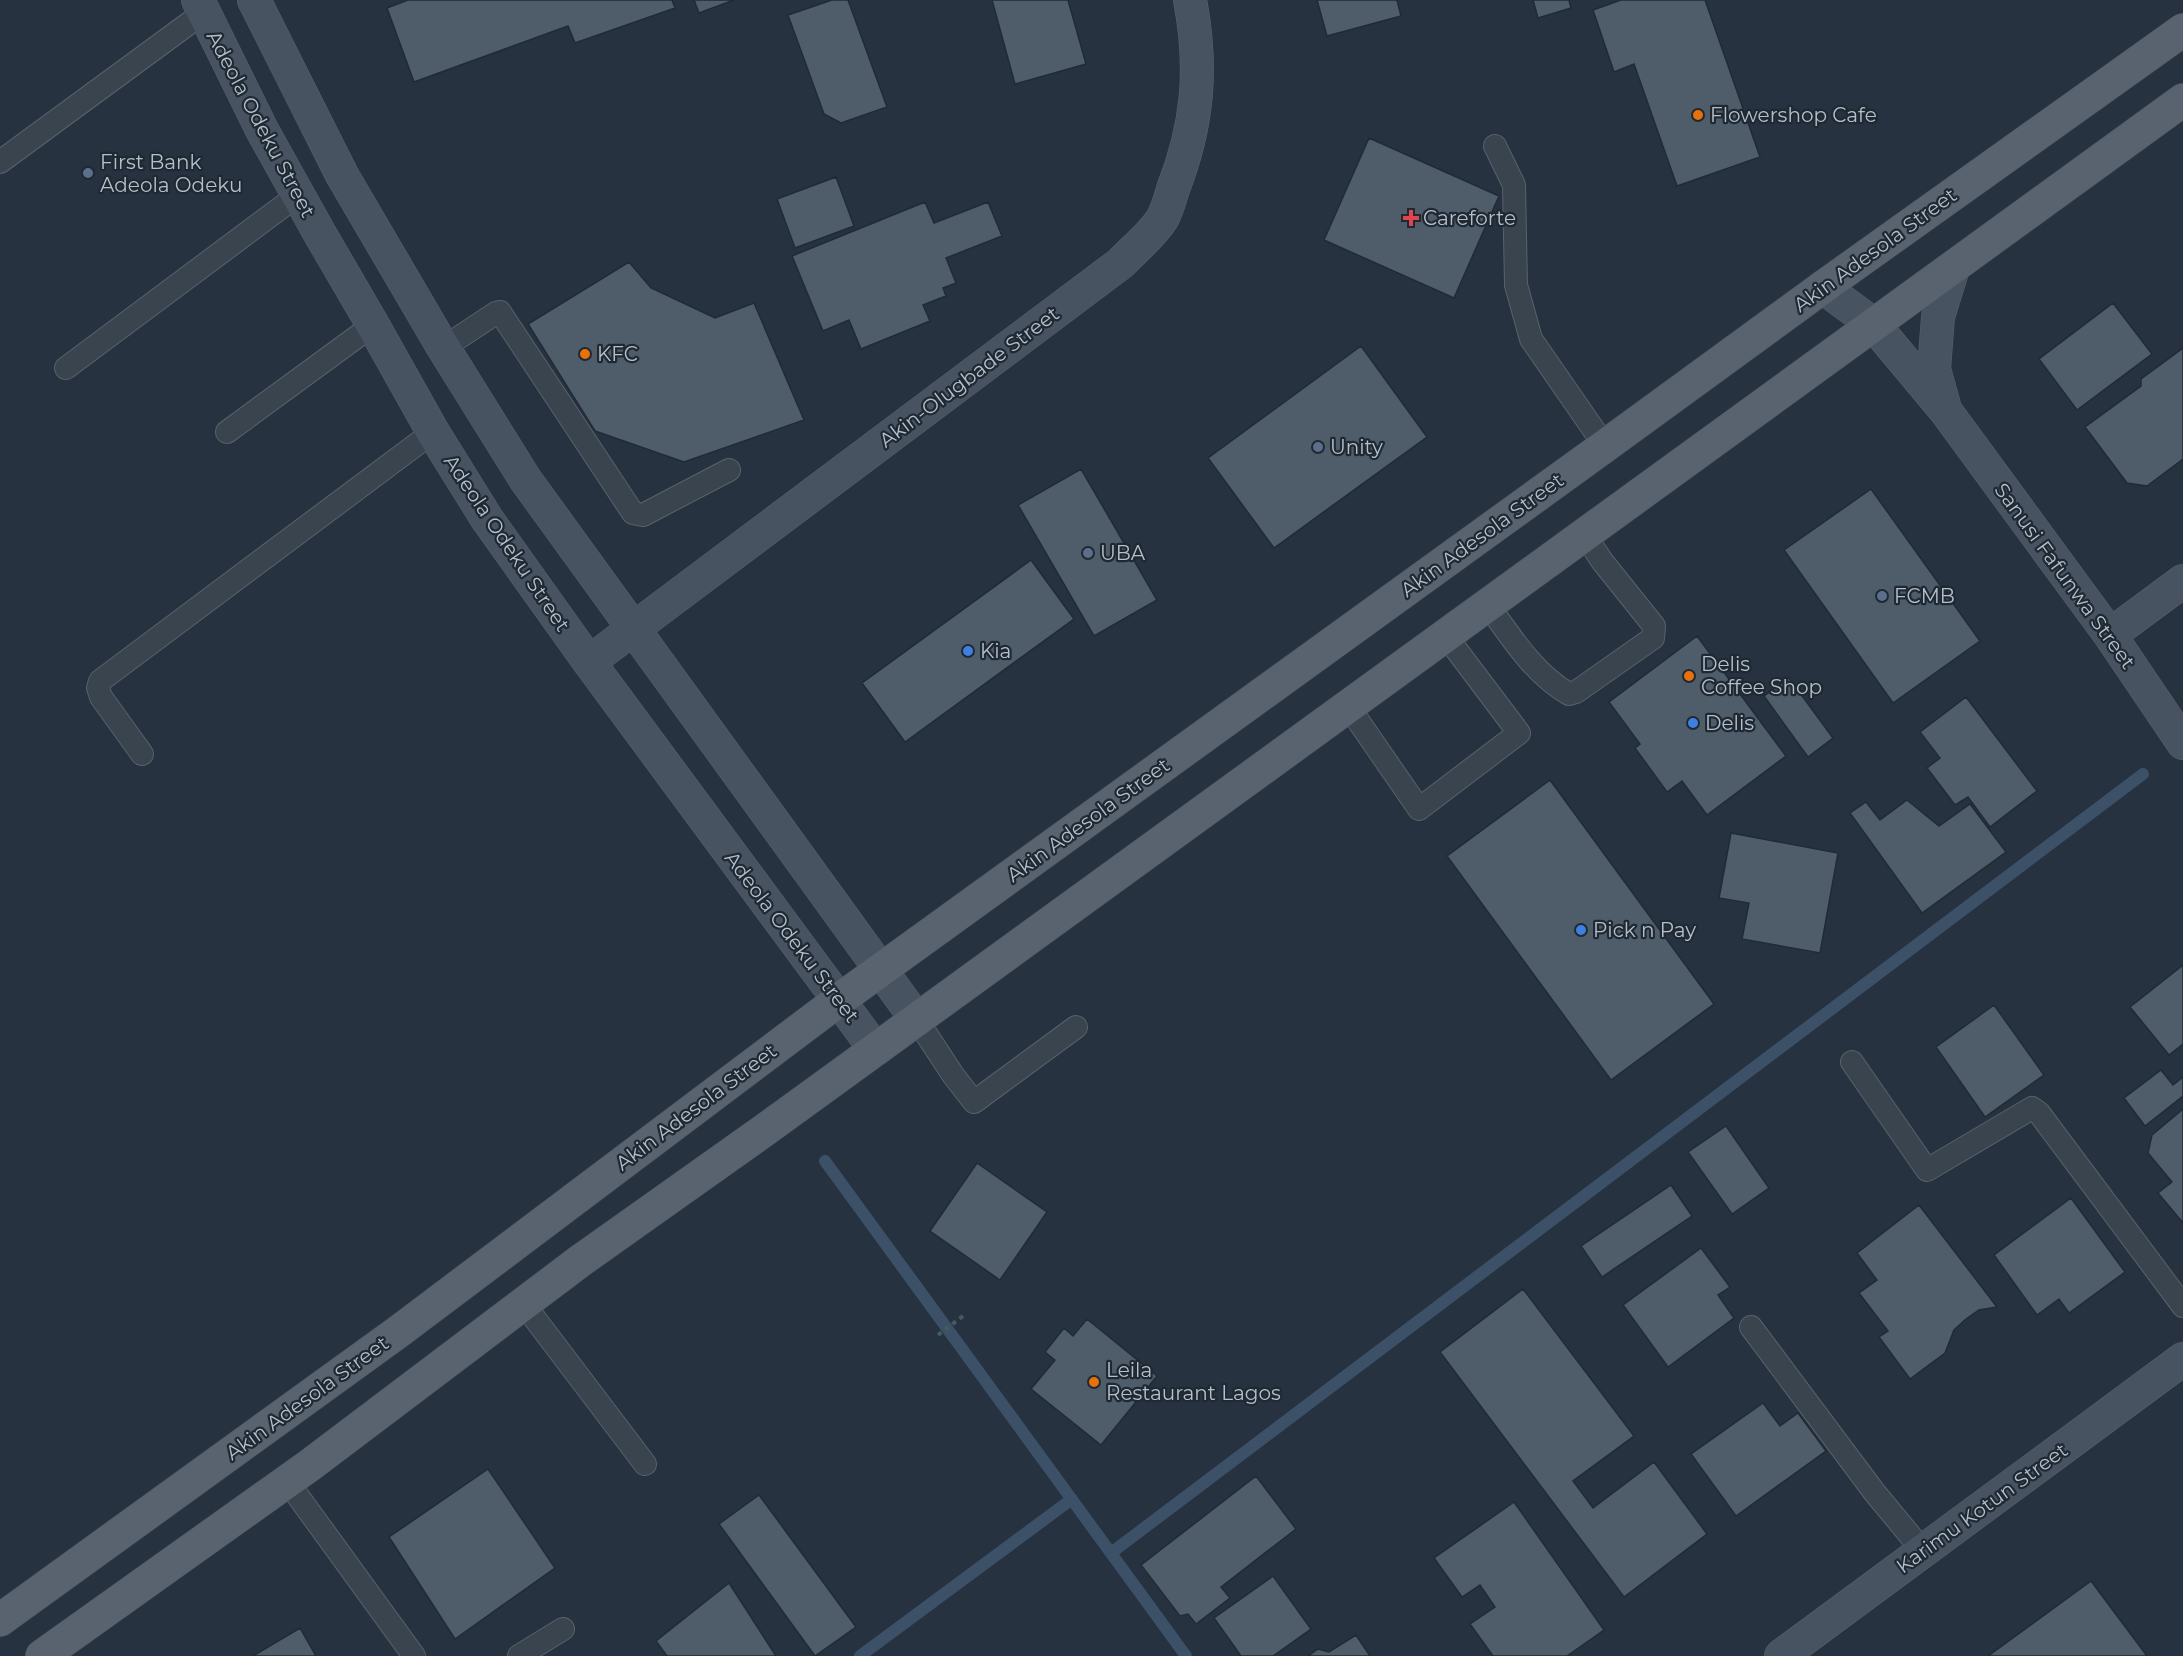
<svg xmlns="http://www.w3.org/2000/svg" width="2183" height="1656" font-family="Montserrat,sans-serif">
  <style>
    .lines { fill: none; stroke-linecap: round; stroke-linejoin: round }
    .stream { stroke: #3c5167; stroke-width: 12 }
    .building { fill: #4f5d6a; stroke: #212b36; stroke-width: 1.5 }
    .lane-casing { stroke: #58626c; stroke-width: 24 }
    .secondary-casing { stroke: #58626c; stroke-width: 34 }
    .primary-casing { stroke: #434d58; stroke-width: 34 }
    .path { stroke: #465b5d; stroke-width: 4; stroke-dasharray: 4.5 4.5; stroke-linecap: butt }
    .lane { stroke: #3a444f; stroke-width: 22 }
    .secondary { stroke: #485362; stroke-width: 33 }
    .primary { stroke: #58636f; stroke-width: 33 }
    .food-dot { fill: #e8710a; stroke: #1f2934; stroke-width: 2 }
    .service-dot { fill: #5c6f8a; stroke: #1f2934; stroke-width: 2 }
    .health-dot { fill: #e0444e; stroke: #1f2934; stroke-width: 2 }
    .shop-dot { fill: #3f7fe0; stroke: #1f2934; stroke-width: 2 }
    .labels { text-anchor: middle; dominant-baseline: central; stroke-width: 4.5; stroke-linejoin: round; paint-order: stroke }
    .poi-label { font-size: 20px; fill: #b6bfc9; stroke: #1f2934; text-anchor: start }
    .street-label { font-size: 20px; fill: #b6bfc9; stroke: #1f2934 }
  </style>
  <rect width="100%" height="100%" fill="#26323f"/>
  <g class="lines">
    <path class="stream" d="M825,1161L1186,1656
      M1111,1553L2143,774
      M860,1656L1072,1499"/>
  </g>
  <path class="building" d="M408,0H672L675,8L575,43L568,26L414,82L387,8Z
    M694,0H734L699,13Z
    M832,0H848L887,107L841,123L824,114L788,15Z
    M992,0H1068L1086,64L1015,84Z
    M1317,0H1397L1401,16L1327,36Z
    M1533,0H1569L1571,8L1538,18Z
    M1621,0H1705L1760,157L1677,186L1634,64L1614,72L1593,10Z
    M1369,138L1499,196L1454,298L1324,240Z
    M836,177L854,226L795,248L777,199Z
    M925,202L934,223L988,202L1002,236L946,258L956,283L943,288L946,296L923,305L930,321L861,349L849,320L823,331L792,256Z
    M629,262L651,288L715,318L754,303L804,420L684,462L595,431L528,324Z
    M2113,303L2152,354L2077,410L2039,359Z
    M1361,346L1427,437L1274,548L1208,458Z
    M2183,348V459L2147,486L2127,483L2085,427L2141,386V379Z
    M1081,469L1157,600L1094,636L1018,505Z
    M1871,489L1980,641L1893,703L1784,550Z
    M1031,560L1074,619L905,742L862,683Z
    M1697,636L1786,756L1707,815L1682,781L1667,792L1635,748L1640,744L1609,702Z
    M1789,678L1833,738L1808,757L1764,696Z
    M1966,697L2037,791L1990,827L1968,797L1955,805L1927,768L1940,758L1920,732Z
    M1550,780L1714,1004L1611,1080L1447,856Z
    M1907,800L1939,826L1970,804L2006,852L1922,913L1850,813L1866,802L1880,820Z
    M1731,833L1838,853L1820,953L1742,939L1749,903L1719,898Z
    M2183,965V1044L2169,1055L2130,1007Z
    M1994,1005L2044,1075L1985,1117L1936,1047Z
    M2161,1070L2173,1085L2183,1077V1096L2145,1126L2124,1098Z
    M2183,1109V1223L2158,1193L2172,1182L2148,1153L2152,1135Z
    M1726,1126L1769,1188L1732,1214L1688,1152Z
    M977,1163L1047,1212L1000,1280L930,1231Z
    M1671,1185L1692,1216L1602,1277L1581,1246Z
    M2071,1198L2125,1272L2069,1313L2059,1299L2037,1315L1994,1255Z
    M1919,1205L1997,1307L1979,1310L1966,1319L1954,1330L1945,1353L1910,1379L1879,1337L1888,1331L1859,1293L1877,1280L1857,1253Z
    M1701,1248L1730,1287L1718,1295L1734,1318L1668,1367L1623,1305Z
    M1523,1289L1634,1436L1573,1481L1593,1508L1654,1462L1707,1534L1624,1597L1440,1352Z
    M1087,1319L1157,1376L1101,1445L1031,1389L1055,1360L1045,1352L1064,1328L1073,1336Z
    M1763,1403L1780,1426L1798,1413L1826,1451L1736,1516L1691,1454Z
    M488,1469L555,1568L455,1639L389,1537Z
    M1256,1476L1296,1529L1221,1587L1230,1598L1196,1624L1188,1614L1180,1616L1141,1565Z
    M759,1495L856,1627L815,1656L719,1524Z
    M1514,1502L1604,1630L1567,1656H1493L1470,1624L1495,1607L1480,1585L1462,1597L1434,1558Z
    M1273,1576L1311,1629L1273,1656H1241L1214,1618Z
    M2091,1581L2147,1656H1988Z
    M729,1583L776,1656H667L656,1641Z
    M300,1628L316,1656H253Z
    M1356,1635L1370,1656H1308L1318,1649L1329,1652Z"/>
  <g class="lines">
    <g class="lane-casing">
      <path id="lane" d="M1495,146L1514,185L1516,285L1531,339L1605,446
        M0,162L203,13
        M443,348L496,313L500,312L633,513L643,515L729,470
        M66,368L298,195
        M227,432L373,325
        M1488,605C1511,637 1534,674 1569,694L1576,692L1653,638L1654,626L1602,561L1585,535
        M1348,706L1419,809L1519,733L1446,636
        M142,754L101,697L98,688L100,681L433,432
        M917,1020L953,1075L974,1102L1076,1027
        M1852,1062L1927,1170L2032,1108L2039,1113L2183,1306
        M523,1303L645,1464
        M1751,1327L1875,1493L1923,1551
        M287,1481L414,1656
        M519,1656L563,1629"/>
    </g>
    <g class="secondary-casing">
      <path id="secondary" d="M198,0L262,130L320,234L373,325L433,432L487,519L589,662L875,1049
        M254,0L342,175L441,344L525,479L917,1020
        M1823,287L1874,325L1945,410L2110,635L2183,743
        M1944,405L1934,369L1938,317L1953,268
        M2110,635L2183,581
        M589,662L1121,263C1133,250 1153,234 1162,219C1167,211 1170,199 1173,189C1198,125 1203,68 1190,0
        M1781,1656L2183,1359"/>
    </g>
    <g class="primary-casing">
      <path id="primary" d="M0,1620L398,1332L839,1000L1605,446L1823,287L2183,30
        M42,1656L310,1465L580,1261L766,1129L2183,100"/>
    </g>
    <path class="path" d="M938,1335L963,1316"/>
    <use href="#lane" class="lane"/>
    <use href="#secondary" class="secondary"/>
    <use href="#primary" class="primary"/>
  </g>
  <g class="food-dot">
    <circle cx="1698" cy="115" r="6"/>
    <circle cx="585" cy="354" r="6"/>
    <circle cx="1689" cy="676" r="6"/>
    <circle cx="1094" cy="1382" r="6"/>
  </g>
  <g class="service-dot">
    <circle cx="88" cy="173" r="6"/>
    <circle cx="1318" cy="447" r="6"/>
    <circle cx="1088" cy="553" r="6"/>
    <circle cx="1882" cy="596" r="6"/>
  </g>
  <path class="health-dot" d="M1408 209h6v6h6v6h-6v6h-6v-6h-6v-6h6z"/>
  <g class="shop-dot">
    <circle cx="968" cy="651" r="6"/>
    <circle cx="1693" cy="723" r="6"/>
    <circle cx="1581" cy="930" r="6"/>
  </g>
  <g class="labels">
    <g class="poi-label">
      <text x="1710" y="115">Flowershop Cafe</text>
      <text x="100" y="162">First Bank<tspan x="100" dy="23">Adeola Odeku</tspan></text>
      <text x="1423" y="218">Careforte</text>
      <text x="597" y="354">KFC</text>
      <text x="1330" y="447">Unity</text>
      <text x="1100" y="553">UBA</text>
      <text x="1894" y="596">FCMB</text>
      <text x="980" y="651">Kia</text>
      <text x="1701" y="664">Delis<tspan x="1701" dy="23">Coffee Shop</tspan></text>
      <text x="1705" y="723">Delis</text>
      <text x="1593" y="930">Pick n Pay</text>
      <text x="1106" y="1370">Leila<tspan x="1106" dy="23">Restaurant Lagos</tspan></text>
    </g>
    <g class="street-label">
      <text transform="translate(261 124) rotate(62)">Adeola Odeku Street</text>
      <text transform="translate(1875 250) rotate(-36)">Akin Adesola Street</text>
      <text transform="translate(969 377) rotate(-37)">Akin-Olugbade Street</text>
      <text transform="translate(1482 535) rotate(-36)">Akin Adesola Street</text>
      <text transform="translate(507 543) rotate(56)">Adeola Odeku Street</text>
      <text transform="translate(2065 576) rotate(54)">Sanusi Fafunwa Street</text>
      <text transform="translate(1088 820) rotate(-36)">Akin Adesola Street</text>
      <text transform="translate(792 937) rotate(53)">Adeola Odeku Street</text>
      <text transform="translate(696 1107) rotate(-37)">Akin Adesola Street</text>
      <text transform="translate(307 1398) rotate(-36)">Akin Adesola Street</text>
      <text transform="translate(1982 1508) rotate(-36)">Karimu Kotun Street</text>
    </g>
  </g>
</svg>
